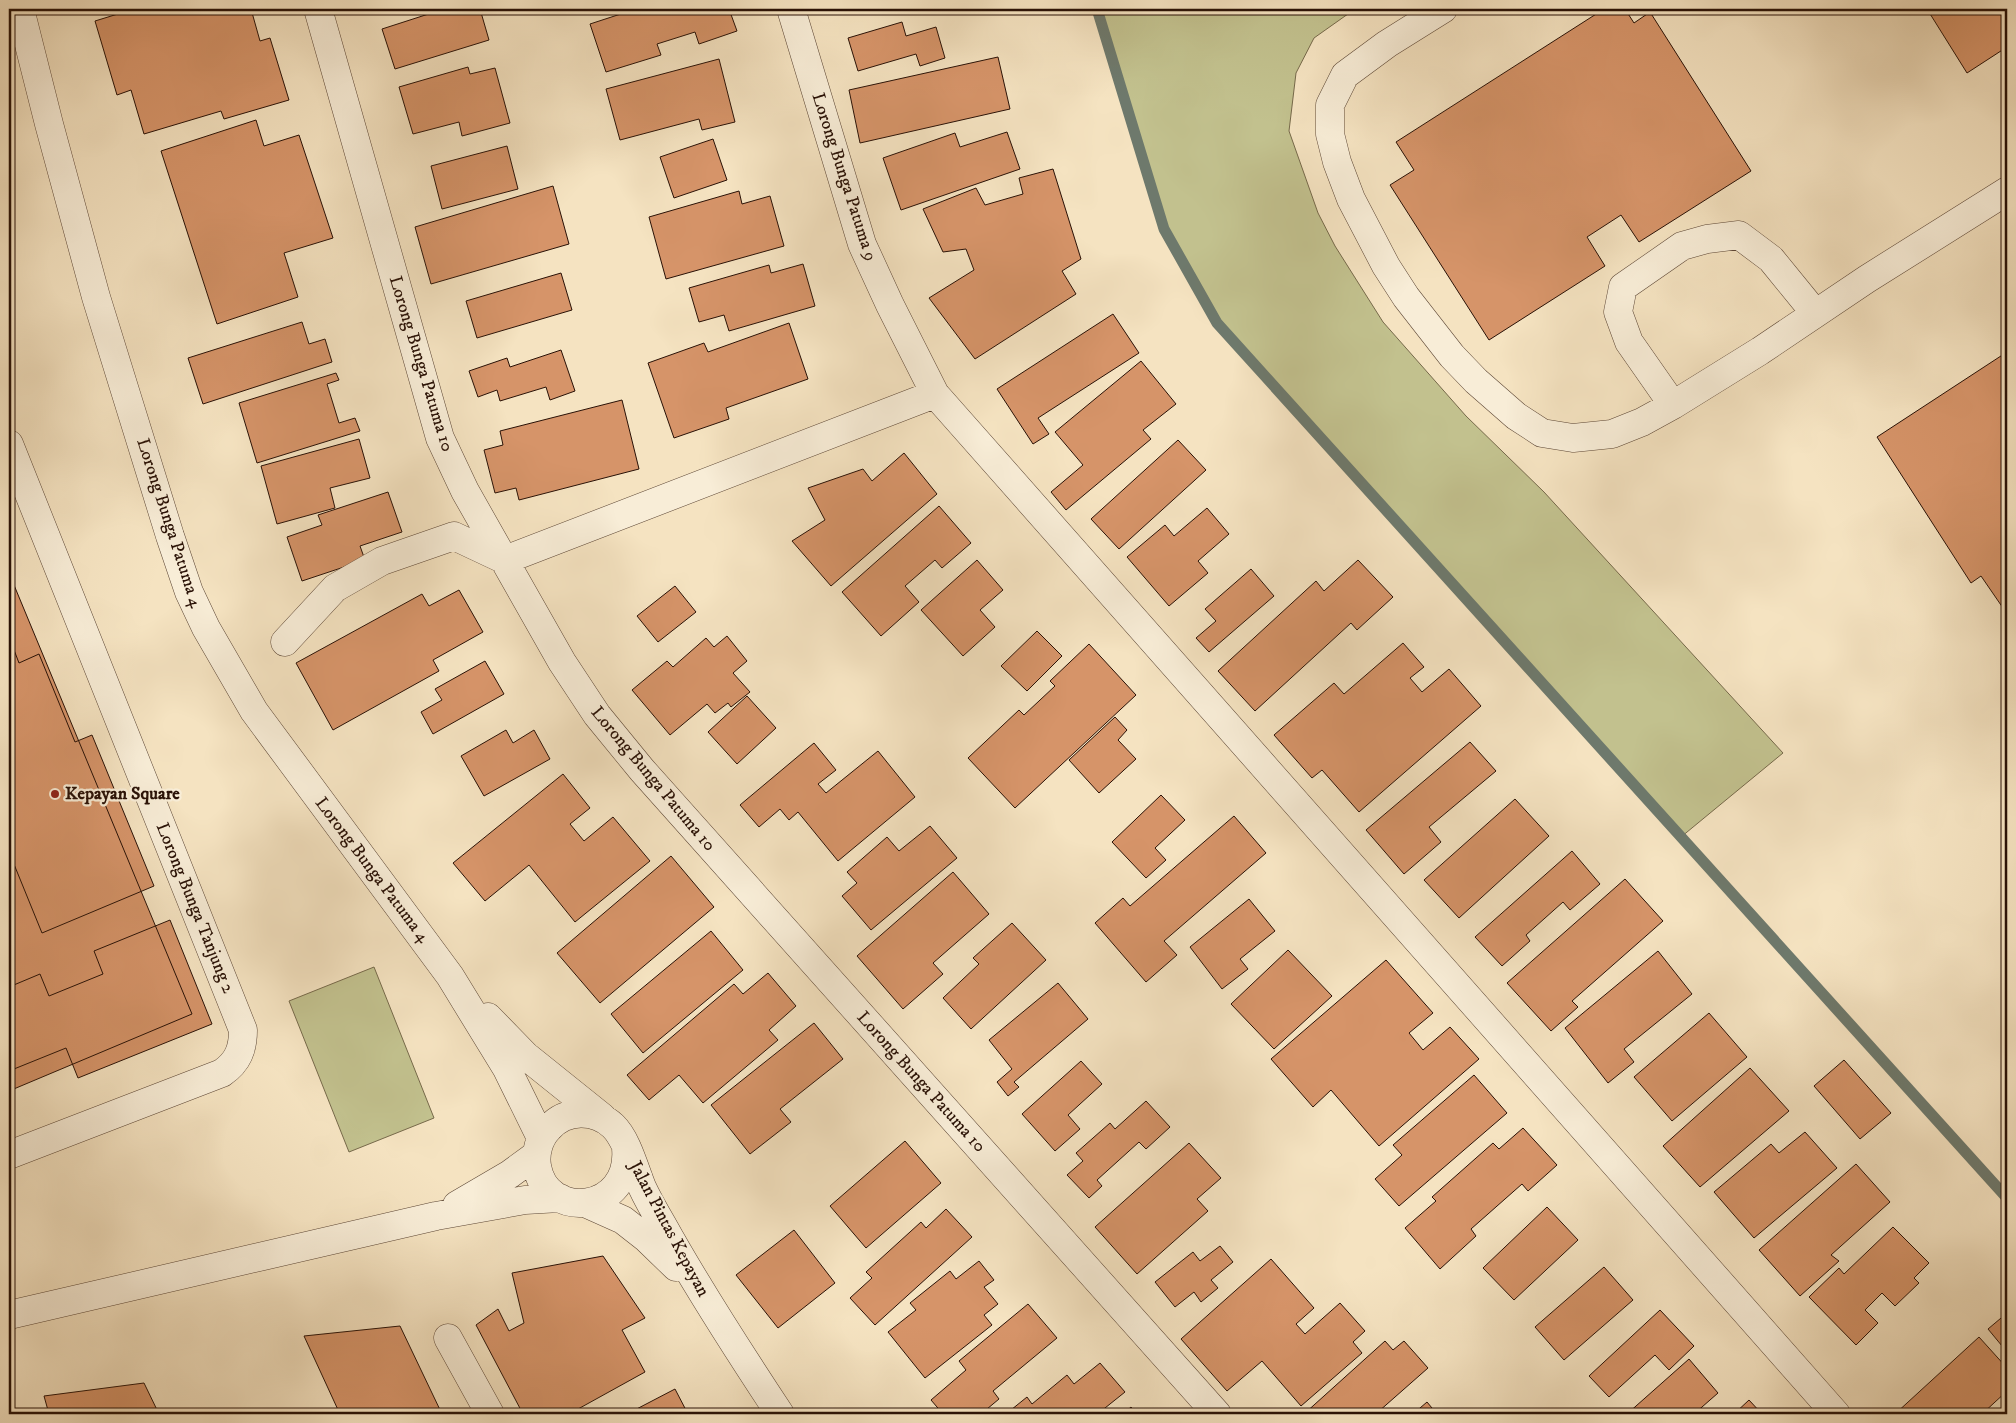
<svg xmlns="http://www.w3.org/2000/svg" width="2016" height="1423" font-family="'IM FELL DW Pica',serif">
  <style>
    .green { fill: #c2c18e; stroke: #76694a }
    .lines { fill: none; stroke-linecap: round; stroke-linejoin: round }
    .stream { stroke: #6e796c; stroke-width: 11 }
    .building { fill: #d69469; stroke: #291106 }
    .minor-casing { stroke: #5c4635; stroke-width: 29 }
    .minor { stroke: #f8edd7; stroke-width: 28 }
    .poi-dot { fill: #8f2418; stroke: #f8edd7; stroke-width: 2 }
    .labels { text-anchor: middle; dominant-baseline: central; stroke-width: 4.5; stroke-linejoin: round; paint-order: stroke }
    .street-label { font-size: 18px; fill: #291106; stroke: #f8edd7 }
    .poi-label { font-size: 18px; font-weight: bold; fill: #291106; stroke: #f8edd7; text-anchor: start }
  </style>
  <rect width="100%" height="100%" fill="#f5e3c1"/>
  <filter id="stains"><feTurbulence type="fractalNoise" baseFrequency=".004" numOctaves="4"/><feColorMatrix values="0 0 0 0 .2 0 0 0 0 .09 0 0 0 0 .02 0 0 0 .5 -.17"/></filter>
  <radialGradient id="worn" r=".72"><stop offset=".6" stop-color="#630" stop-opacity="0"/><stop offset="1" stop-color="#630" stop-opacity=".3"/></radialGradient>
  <path class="green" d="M1097,9H1355L1314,38L1296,73L1289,131L1318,213L1335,246L1383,322L1466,416L1544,492L1783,753L1681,837L1217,323L1164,229Z
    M374,967L434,1118L349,1152L289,1001Z"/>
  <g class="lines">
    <path class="stream" d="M1097,9L1164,229L1217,323L2007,1198"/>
  </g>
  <path class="building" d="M134,9H251L260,41L270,38L289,100L224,119L221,111L144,134L131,90L117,95L95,21Z
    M444,9H480L489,40L395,69L382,29Z
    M636,9H729L737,31L699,44L695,32L657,44L661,55L606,72L590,24Z
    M1604,9H1625L1634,23L1650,12L1751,171L1639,242L1621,215L1587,237L1605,266L1489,340L1390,185L1414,170L1396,142Z
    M1927,9H2007V47L1967,73Z
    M902,22L906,36L936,27L945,58L920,66L916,54L858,71L848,38Z
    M998,57L1010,109L860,143L849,90Z
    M719,59L735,122L702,130L699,119L620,140L606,89Z
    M468,67L470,74L495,68L510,123L462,136L459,122L413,134L399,87Z
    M256,120L264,146L299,135L333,238L284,253L298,297L217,324L161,151Z
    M1007,132L1020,169L901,210L883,158L955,133L960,147Z
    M713,139L727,180L674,198L660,157Z
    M507,146L518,189L442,209L431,166Z
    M1053,169L1081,259L1062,271L1076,294L975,359L929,298L974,270L966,249L943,252L923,209L976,188L985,205L1023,194L1019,178Z
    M553,186L569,244L431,284L415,227Z
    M739,191L742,204L770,196L784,246L666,279L649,217Z
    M803,264L815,306L729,331L724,315L699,322L689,288L769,265L771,273Z
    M561,273L572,310L477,338L466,301Z
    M1113,314L1139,353L1038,418L1049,434L1033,444L997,389Z
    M302,322L309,344L325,339L332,362L203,404L188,358Z
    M789,323L808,379L726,408L729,419L674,438L648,363L704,343L708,352Z
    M561,350L575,391L550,400L546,387L500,401L497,390L478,397L469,371L507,358L510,367Z
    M2007,352V606L2003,608L1981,576L1971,583L1877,437Z
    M1141,361L1176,404L1143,430L1151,439L1066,510L1051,492L1083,465L1055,432Z
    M336,373L339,380L327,384L339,423L355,418L360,431L257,463L239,403Z
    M622,400L639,469L519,500L516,488L495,493L484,450L503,445L500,431Z
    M359,439L370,478L330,488L335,508L277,524L261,466Z
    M1178,440L1206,470L1119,549L1091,519Z
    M904,453L937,494L831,586L792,541L825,520L808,488L863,469L872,481Z
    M388,492L402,532L360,546L365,560L302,581L287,537L322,525L318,515Z
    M939,506L971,543L942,568L935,560L905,586L919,602L881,636L842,592Z
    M1207,508L1229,534L1198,561L1208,573L1169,606L1127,557L1165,525L1174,536Z
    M977,560L1003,590L980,610L995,627L963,656L921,610Z
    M1358,560L1393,597L1357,630L1351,623L1255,711L1218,671L1316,581L1324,591Z
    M1251,569L1274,596L1209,652L1196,638L1216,621L1205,609Z
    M9,573L192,1014L9,1091Z
    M675,586L696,612L658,642L637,616Z
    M459,590L483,632L433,660L439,671L333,730L296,663L422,594L429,606Z
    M1037,631L1062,656L1027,691L1001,666Z
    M727,636L747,661L733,673L750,692L731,707L728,703L715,713L707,704L670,735L632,690L667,661L673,667L706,638L714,647Z
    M9,637L19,663L39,654L75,742L92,735L154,886L42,933L9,852V813L14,811L11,804L9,805Z
    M1403,643L1424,667L1410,678L1422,692L1449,669L1481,706L1359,812L1322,770L1312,778L1274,735L1334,683L1344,694Z
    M1089,644L1136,695L1015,808L968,758L1019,710L1024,715L1055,686L1050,681Z
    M485,661L504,694L433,734L421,712L442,700L435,689Z
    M747,696L776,728L737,764L708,732Z
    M1115,717L1127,730L1118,740L1136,759L1099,793L1069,760Z
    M506,730L513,743L534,730L550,759L484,796L461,756Z
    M1470,742L1496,771L1429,827L1441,842L1404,874L1366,830Z
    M814,743L836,770L818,784L826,793L878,751L915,797L838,861L798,812L789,820L780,809L759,827L740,805Z
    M563,774L590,808L570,824L584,841L613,817L650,861L575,922L529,865L485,901L453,863Z
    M1161,795L1185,820L1155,848L1166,860L1146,878L1112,842Z
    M1515,799L1549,836L1459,918L1424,880Z
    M1234,816L1266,853L1164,941L1177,955L1146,982L1095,923L1123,898L1130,906Z
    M930,826L957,858L871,930L842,896L857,883L847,872L887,837L899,851Z
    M1572,851L1600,884L1570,910L1563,902L1526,935L1530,941L1502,966L1475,937Z
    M671,856L714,907L600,1003L557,953Z
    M953,872L989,914L933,963L943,974L903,1009L857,956Z
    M1625,879L1663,921L1572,1001L1578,1007L1551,1031L1507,983Z
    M1249,899L1275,931L1240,959L1248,969L1222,989L1190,947Z
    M170,920L212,1024L78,1078L66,1048L9,1071V987L40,974L49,996L103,974L94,951Z
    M1012,923L1046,960L971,1029L943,998L979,964L973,958Z
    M711,931L743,970L643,1053L611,1014Z
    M1288,950L1332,996L1274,1049L1231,1004Z
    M1658,951L1692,994L1624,1049L1634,1062L1608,1083L1565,1028Z
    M1386,960L1433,1013L1409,1033L1423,1050L1450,1027L1479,1059L1379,1146L1331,1090L1313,1107L1271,1059Z
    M768,973L796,1006L769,1030L778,1040L703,1103L679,1075L649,1100L627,1075L734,984L743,994Z
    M1058,983L1088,1019L1014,1082L1019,1087L1008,1096L997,1082L1012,1069L989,1040Z
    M1709,1013L1747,1057L1672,1121L1634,1077Z
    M814,1023L843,1059L780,1109L791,1122L750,1154L711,1105Z
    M1844,1060L1891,1113L1860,1139L1814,1086Z
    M1081,1061L1102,1084L1068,1115L1080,1129L1055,1151L1022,1114Z
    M1750,1068L1789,1111L1700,1187L1663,1146Z
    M1474,1075L1507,1113L1399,1206L1375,1179L1402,1155L1393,1145Z
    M1146,1101L1170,1127L1146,1149L1139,1142L1097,1180L1102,1186L1089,1198L1067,1175L1083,1161L1076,1153L1110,1123L1115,1129Z
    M1523,1128L1557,1165L1528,1191L1522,1184L1471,1229L1476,1236L1440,1269L1405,1228L1436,1201L1432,1197L1493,1143L1499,1149Z
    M1805,1132L1837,1168L1754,1238L1714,1192L1771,1144L1779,1153Z
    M905,1141L941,1183L866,1248L830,1206Z
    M1189,1143L1221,1178L1197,1199L1208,1211L1137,1274L1095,1227Z
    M1856,1164L1890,1202L1831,1255L1839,1261L1800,1296L1759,1250Z
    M1547,1207L1578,1240L1514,1300L1483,1268Z
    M946,1209L972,1237L875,1325L850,1298L872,1278L866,1272L921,1222L926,1228Z
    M1893,1227L1929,1263L1914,1278L1919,1283L1895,1306L1882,1293L1865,1310L1878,1323L1856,1345L1809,1297L1839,1268L1844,1274Z
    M794,1230L835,1283L778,1328L736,1275Z
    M1220,1246L1233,1262L1211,1280L1218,1288L1201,1302L1194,1292L1175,1307L1155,1282L1193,1252L1200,1261Z
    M603,1256L645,1318L622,1330L645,1372L569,1414H523L476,1325L498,1309L509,1331L524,1323L512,1273Z
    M1271,1259L1314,1308L1296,1324L1305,1334L1340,1303L1365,1331L1353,1342L1362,1353L1301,1406L1262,1361L1227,1391L1181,1339Z
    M979,1261L994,1280L984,1287L998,1304L984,1315L992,1325L925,1378L888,1332L916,1310L910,1303L950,1271L956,1279Z
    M1604,1267L1633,1300L1564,1360L1535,1327Z
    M1028,1304L1057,1338L993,1391L999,1399L981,1414H943L931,1400L966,1370L959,1361Z
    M1660,1310L1694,1346L1669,1370L1655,1355L1609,1397L1589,1376Z
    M2007,1313V1352L1988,1329Z
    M400,1326L442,1414H334L339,1412L304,1336Z
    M1979,1337L2007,1368V1391L1982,1414H1895Z
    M1385,1341L1393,1350L1404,1341L1428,1368L1378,1412L1380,1414H1304Z
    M1689,1359L1718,1393L1694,1414H1627Z
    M1100,1363L1125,1392L1100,1412L1097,1409L1091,1414H1006L1027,1397L1032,1404L1067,1375L1074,1384Z
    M144,1383L159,1414H49L44,1396Z
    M675,1389L688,1414H627Z
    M1749,1400L1762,1414H1734Z
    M1427,1402L1437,1414H1413Z
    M1131,1407L1137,1414H1123Z"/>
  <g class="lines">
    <g class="minor-casing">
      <path id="minor" d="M20,9L49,124L96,297L170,536L189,592L206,628L254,711L450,976L507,1069L541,1138
        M318,9L440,438L465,491L562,662L597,715L642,770L1217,1414
        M791,9L862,244L890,305L935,394L1836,1414
        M1443,9L1387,44L1345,75L1330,105V134L1337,162L1351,199L1386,266L1406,297L1452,356L1476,381L1516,416L1542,433L1573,438L1612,434L1642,422L1673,405L1760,351L1867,279L2007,191
        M1673,405L1629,342L1618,312L1623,287L1682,246L1707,239L1739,235L1771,259L1815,313
        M9,444L243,1030C243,1049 238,1062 222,1073L9,1155
        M285,642L335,588L382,561L454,536L505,560L935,394
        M488,1017L526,1056L602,1117
        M626,1148C632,1213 546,1222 537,1166C535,1153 539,1138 549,1128C566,1109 595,1109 613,1126C627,1139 635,1170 642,1187C648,1200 655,1212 662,1224C698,1289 739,1352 780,1414
        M585,1203L623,1220L646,1238L676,1267
        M457,1205L510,1174L536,1155
        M9,1315L436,1216L525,1200L560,1198
        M448,1338L490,1414"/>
    </g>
    <use href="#minor" class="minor"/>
  </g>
  <circle class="poi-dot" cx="55" cy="794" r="5"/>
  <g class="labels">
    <g class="street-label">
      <text transform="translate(844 177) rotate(72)">Lorong Bunga Patuma 9</text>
      <text transform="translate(421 364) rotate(73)">Lorong Bunga Patuma 10</text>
      <text transform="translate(169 523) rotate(72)">Lorong Bunga Patuma 4</text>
      <text transform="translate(653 779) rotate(50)">Lorong Bunga Patuma 10</text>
      <text transform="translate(372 870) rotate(53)">Lorong Bunga Patuma 4</text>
      <text transform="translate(195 908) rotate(68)">Lorong Bunga Tanjung 2</text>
      <text transform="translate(921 1082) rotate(48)">Lorong Bunga Patuma 10</text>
      <text transform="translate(669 1229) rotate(62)">Jalan Pintas Kepayan</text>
    </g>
    <g class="poi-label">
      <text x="65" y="794">Kepayan Square</text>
    </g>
  </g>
  <rect width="2016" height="1423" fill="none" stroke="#f5e3c1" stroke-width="30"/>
  <rect x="10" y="10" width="1996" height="1403" fill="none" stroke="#291106" stroke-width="2.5"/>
  <rect x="15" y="15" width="1986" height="1393" fill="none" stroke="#291106"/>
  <rect width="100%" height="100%" filter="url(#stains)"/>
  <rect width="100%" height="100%" fill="url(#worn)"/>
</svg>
